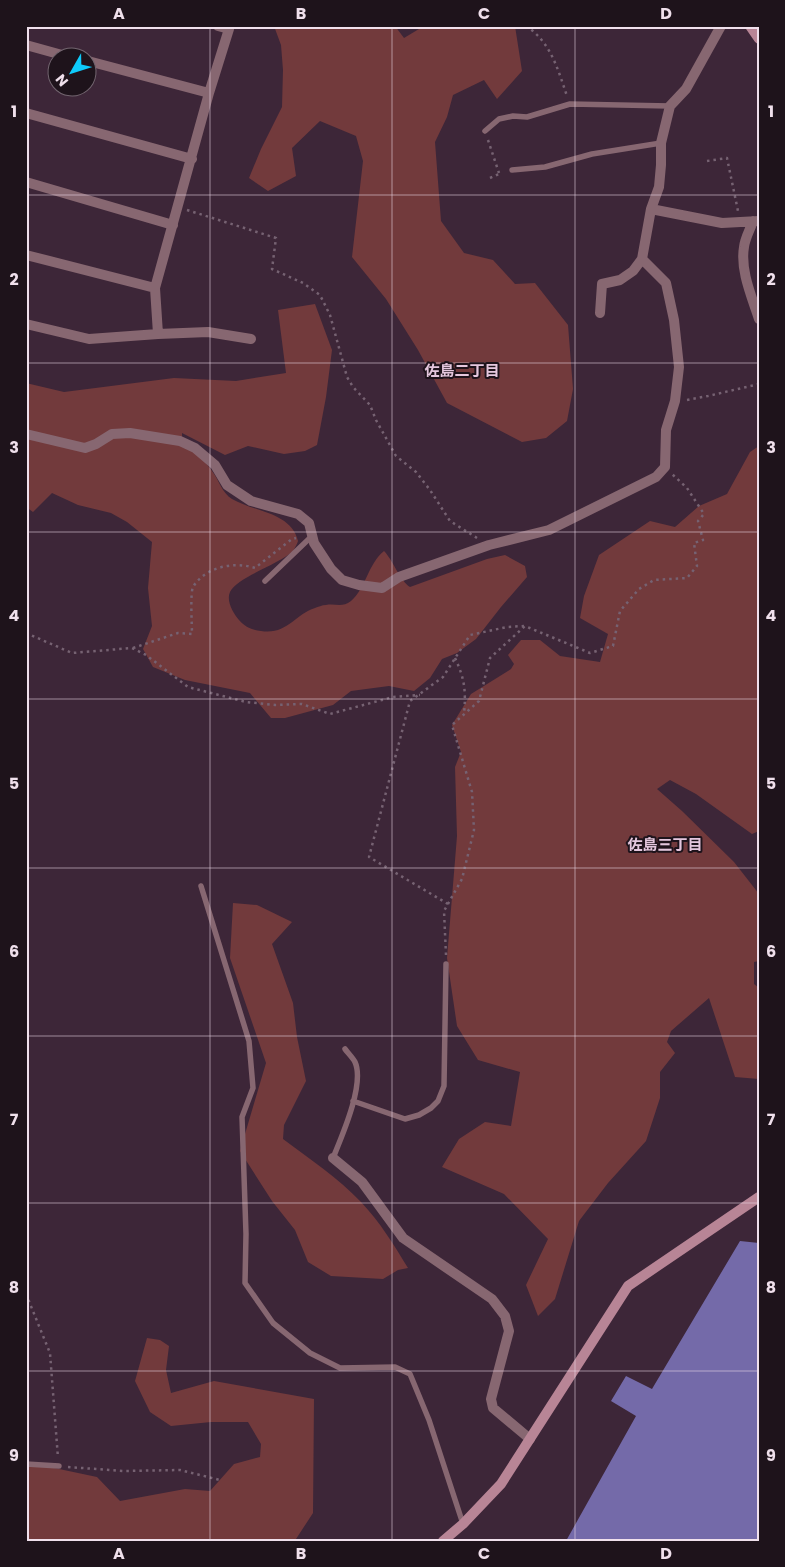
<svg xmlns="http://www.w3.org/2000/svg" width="785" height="1567" font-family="Poppins,'Noto Sans JP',sans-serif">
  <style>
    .green { fill: #723a3c }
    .water { fill: #746aa9 }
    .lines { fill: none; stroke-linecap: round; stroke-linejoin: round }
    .path { stroke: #766272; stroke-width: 2.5; stroke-dasharray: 2.5 4; stroke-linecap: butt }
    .lane { stroke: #876771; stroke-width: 5.5 }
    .street { stroke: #876771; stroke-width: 10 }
    .secondary { stroke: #b88596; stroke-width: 10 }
    .grid { fill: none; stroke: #f0e0ec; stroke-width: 1; stroke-opacity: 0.55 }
    .labels { text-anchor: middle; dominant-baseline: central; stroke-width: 4; stroke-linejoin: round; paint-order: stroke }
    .neighbourhood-label { font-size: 15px; font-weight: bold; fill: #e5c7de; stroke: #1e131b }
    .neatline { fill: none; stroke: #f0e0ec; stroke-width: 2 }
    .grid-label { font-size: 16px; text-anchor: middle; font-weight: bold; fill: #f0e0ec }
  </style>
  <rect width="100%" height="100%" fill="#3d2638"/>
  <path class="green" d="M274,26H395L404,38L424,26H515L522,71L497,99L484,80L453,95L447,117L435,142L441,221L464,253L493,260L515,284L535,283L568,325L573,389L567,421L546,438L522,442L447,403L418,350L386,299L352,257L363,161L356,136L320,121L292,148L296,176L268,191L249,178L261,149L282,107L283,70L281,45Z
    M315,304L332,350L326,397L317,445L305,451L284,454L248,446L225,455L182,433V441C192,450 205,460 212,471C219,480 222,493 232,499C254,512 291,512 298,541C297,544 295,548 293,551C280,564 237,577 230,592C226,601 233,613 239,620C245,627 252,630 261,631C287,635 294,615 315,608C318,607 322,605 326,605C335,603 342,608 351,601C366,588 368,564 384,551C393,560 400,581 410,587L487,559L505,555L525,566L527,577L501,607L476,639L457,653L442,659L430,678L414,691L389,686L351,691L333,705L285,718H271L250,693L185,680L153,667L143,649L152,626L148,588L152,542L127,522L111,513L78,505L52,493L33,512L26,507V383L64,392L174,378L236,381L286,373L278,310Z
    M759,446V831L752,834L696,794L670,780L657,789L682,811L734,862L759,894V961L754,962V984L759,988V1079L735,1077L709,998L671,1031L667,1042L675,1053L660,1072V1098L646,1141L608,1183L579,1221L555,1299L538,1316L526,1285L548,1239L504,1194L442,1167L459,1139L485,1122L511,1126L520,1072L478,1060L457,1026L447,958L457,836L455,767L461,752L452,725L471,694L511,669L514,664L508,655L521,640H540L560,656L600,662L608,634L580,618L584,596L599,555L650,521L675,527L699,506L727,494L750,452Z
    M233,903L257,905L292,922L272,944L293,1003L297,1037L306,1081L284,1125L283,1139C310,1159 338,1178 361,1202C380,1222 394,1245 408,1268L398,1270L383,1279L331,1276L308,1262L295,1230L272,1201L240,1151L266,1063L230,958Z
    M147,1338L160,1340L169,1346L166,1370L171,1393L214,1381L314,1399L313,1513L296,1539L282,1541H26V1462L97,1477L120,1501L185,1489L210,1491L234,1464L260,1457L261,1444L248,1422H211L171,1426L150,1412L135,1381Z"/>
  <path class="water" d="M740,1241L759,1243V1541H566L636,1416L611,1401L626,1376L652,1389Z"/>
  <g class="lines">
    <path class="path" d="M526,26C551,42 558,70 567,96
      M488,140L499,173
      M707,161L727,158L738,211
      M490,178L501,173
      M187,210L276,238L272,269L303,283L320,295L330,315L347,377L353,387L370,405L376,420L396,456L416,472L430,490L450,521L477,538
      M687,400L708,396L759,384
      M26,633L72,653L132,648L146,655L188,687L246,702L275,705L302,704L330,714L393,697L420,695
      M133,648L178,633L192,634C192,625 190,593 193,587C205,567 234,561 255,568L292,539L296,538
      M455,658C465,679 466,692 464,714
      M448,904L369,857L410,701L443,677L470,635L507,627L524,626
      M446,955L444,911L462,879L474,830L472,792L452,725L479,701L490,658L525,626L590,653L613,646L620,611L639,589L654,580L687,578L697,566L694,543L703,540L698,521L704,514L687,488L672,474
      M26,1294L50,1353L58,1458
      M68,1467L124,1471L180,1470L220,1480"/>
    <path class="lane" d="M485,131L499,119L513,116L527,117L570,104L670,106
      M512,170L545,167L592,154L661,143
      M265,581L312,536
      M201,886L249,1041L253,1088L242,1117L246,1234L245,1283L273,1323L310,1353L340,1368L395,1367L410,1374L429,1420L463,1524
      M353,1101L405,1119L419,1115L431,1108L438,1101L444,1086L446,964
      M333,1158C342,1136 365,1084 355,1062C353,1058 348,1053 345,1049
      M26,1464L59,1466"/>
    <path class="street" d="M26,45L73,58
      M88,61L209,93
      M26,113L192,159
      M26,182L173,225
      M651,209L722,223L759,221
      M753,221C750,230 745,238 744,247C740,271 752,297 759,319
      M26,255L155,288
      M600,313L602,284L620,280L633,271L642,259L651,209L659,187L661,165V143L670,106L686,89L721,26
      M26,324L89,339L158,334L155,288L209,93L229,29L218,26
      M158,334L208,332L251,339
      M26,434L85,448L96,444L112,434L130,433L180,441L195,448L215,465L227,485L251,501L298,514L309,523L314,543L331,569L342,580L359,585L382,588L399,577L489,545L549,530L656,477L665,467L666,430L675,401L679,367L674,320L666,283L642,259
      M333,1158L362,1182L403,1238L492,1299L505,1316L509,1331L491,1399L493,1408L530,1439"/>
    <path class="secondary" d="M750,26L759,39
      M443,1541L463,1524L501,1484L628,1286L759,1197"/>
  </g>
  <path class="grid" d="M210,26V1541M392,26V1541M575,26V1541M26,195H759M26,363H759M26,532H759M26,699H759M26,868H759M26,1036H759M26,1203H759M26,1371H759"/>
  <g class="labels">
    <g class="neighbourhood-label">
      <text x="462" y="370">佐島二丁目</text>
      <text x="665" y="844">佐島三丁目</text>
    </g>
  </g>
  <rect width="785" height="1567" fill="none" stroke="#1e131b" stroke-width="55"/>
  <g transform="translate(72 72) rotate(231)"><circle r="24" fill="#1e131b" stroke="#72656f"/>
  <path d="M0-4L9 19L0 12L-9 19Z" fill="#0ecafa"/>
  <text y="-8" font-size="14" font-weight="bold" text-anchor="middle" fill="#f0e0ec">N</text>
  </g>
  <rect x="28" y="28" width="730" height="1512" class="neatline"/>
  <g class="grid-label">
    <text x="119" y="19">A</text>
    <text x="301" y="19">B</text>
    <text x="484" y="19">C</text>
    <text x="666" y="19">D</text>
    <text x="14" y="117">1</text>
    <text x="771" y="117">1</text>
    <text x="14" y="285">2</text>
    <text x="771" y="285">2</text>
    <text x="14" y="453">3</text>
    <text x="771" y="453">3</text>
    <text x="14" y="621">4</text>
    <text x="771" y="621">4</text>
    <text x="14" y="789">5</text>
    <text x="771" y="789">5</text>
    <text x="14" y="957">6</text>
    <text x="771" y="957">6</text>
    <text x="14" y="1125">7</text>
    <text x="771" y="1125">7</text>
    <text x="14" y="1293">8</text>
    <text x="771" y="1293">8</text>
    <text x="14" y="1461">9</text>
    <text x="771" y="1461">9</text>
    <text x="119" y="1559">A</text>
    <text x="301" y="1559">B</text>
    <text x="484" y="1559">C</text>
    <text x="666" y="1559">D</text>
  </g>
</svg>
